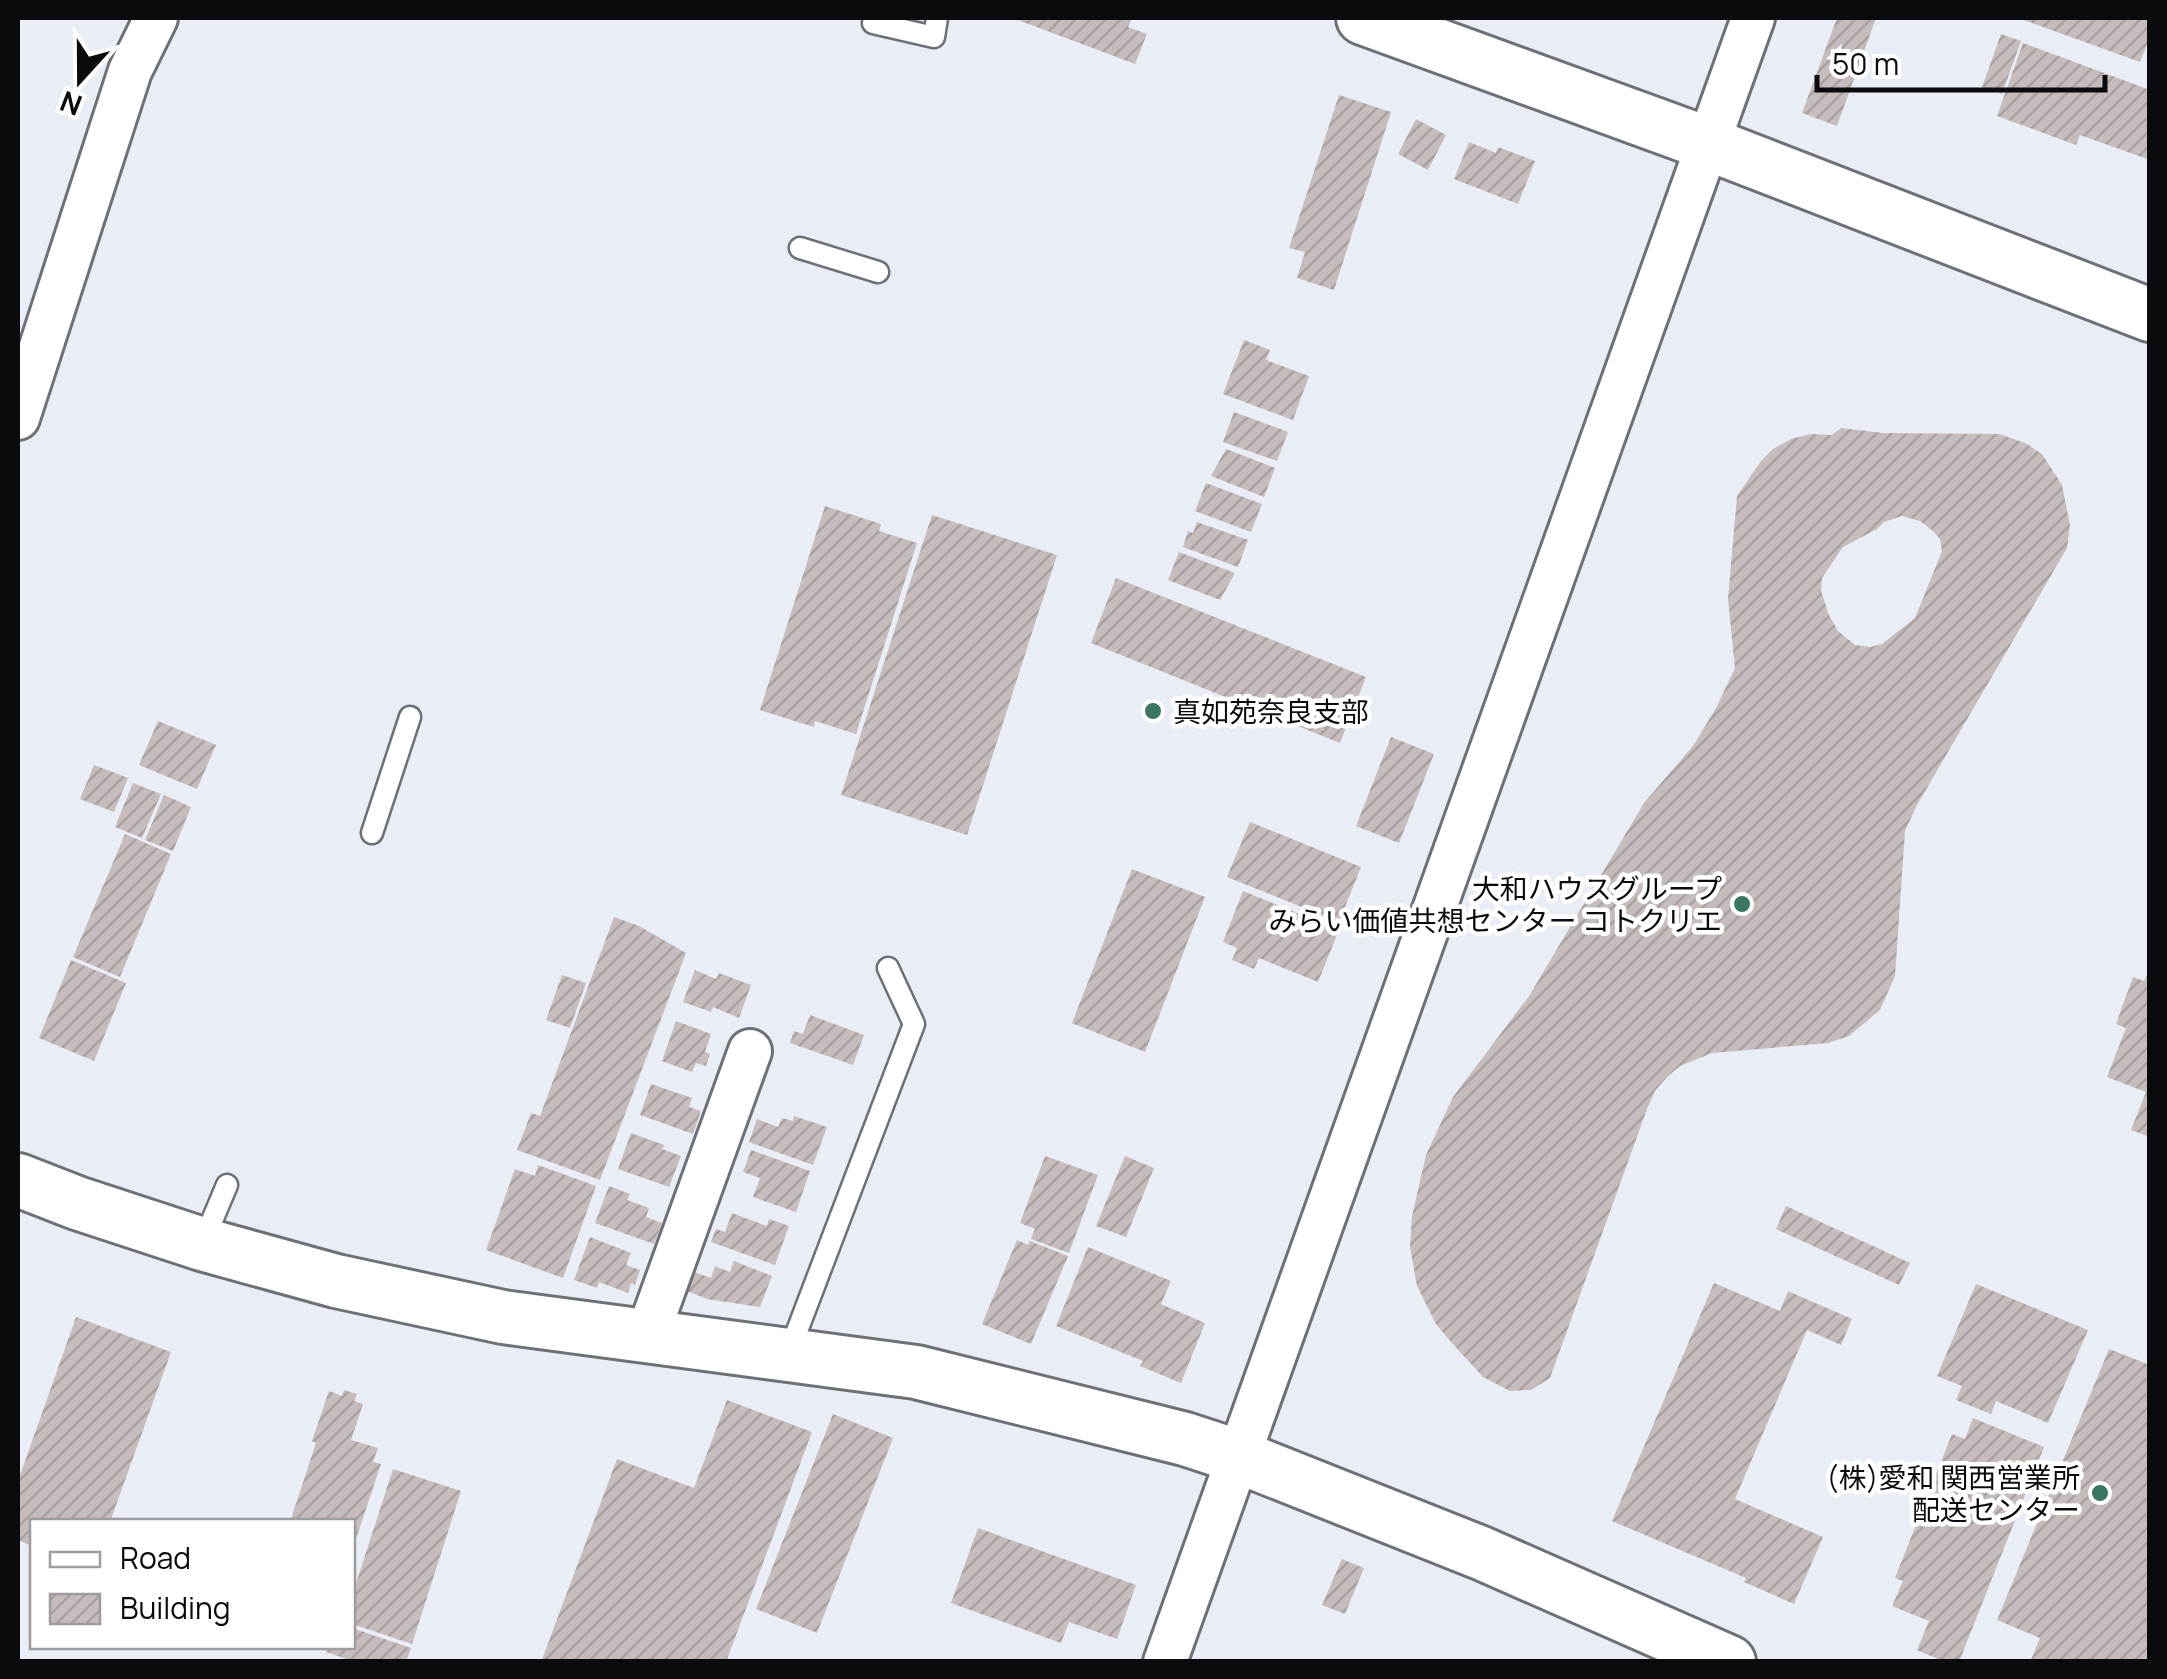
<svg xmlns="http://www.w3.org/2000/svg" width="2167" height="1679" font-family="Manrope,'Noto Sans JP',sans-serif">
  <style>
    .building { fill: url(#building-hatch); fill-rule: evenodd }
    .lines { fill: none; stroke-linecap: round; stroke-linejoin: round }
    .service-casing { stroke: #6d7177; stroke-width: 25 }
    .minor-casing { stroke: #6d7177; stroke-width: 48 }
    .tertiary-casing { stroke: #6d7177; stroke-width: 58 }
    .service { stroke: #fff; stroke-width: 20 }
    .minor { stroke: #fff; stroke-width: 42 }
    .tertiary { stroke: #fff; stroke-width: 52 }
    .poi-dot { fill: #3a7661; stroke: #fff; stroke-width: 4 }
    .labels { text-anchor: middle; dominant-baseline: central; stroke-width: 9; stroke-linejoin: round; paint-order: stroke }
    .poi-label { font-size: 28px; fill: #0a0b0e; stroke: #fff; text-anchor: end }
  </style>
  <defs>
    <pattern id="building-hatch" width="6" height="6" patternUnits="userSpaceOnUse" patternTransform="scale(2.5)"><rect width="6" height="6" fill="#c6bcbb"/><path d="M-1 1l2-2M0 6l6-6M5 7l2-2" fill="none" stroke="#a9a0a0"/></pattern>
  </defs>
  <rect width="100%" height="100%" fill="#e9edf5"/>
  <path class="building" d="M1013,18H1132L1128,27L1147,34L1135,64Z
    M1837,18H1876L1837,126L1802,113Z
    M2018,18H2150V37L2140,62Z
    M2001,34L2021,41L2002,94L1982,87Z
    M2023,43L2150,90V160L2080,135L2076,145L1997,116Z
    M1339,95L1391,112L1334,290L1297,278L1305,252L1289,248Z
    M1416,119L1446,135L1428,170L1398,154Z
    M1469,142L1496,153L1498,147L1535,161L1518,204L1454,179Z
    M1244,340L1270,350L1266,360L1309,376L1293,420L1223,394Z
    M1234,412L1288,432L1277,461L1223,442Z
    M1841,428L1883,433L1999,434L2025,443L2042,454L2062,485L2070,525L2067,548L1917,805L1905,831L1895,976L1880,1010L1849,1036L1828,1043L1712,1053L1680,1066L1667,1077L1655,1091L1647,1109L1550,1378L1531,1390L1510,1391L1483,1377L1451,1342L1436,1324L1417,1286L1410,1247L1412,1216L1426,1155L1453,1097L1529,996L1644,803L1693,746L1716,708L1735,668L1728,599L1737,496L1761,461L1773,449L1791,439L1811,434L1832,435ZM1902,516L1920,521L1933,531L1940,539L1942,551L1915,618L1882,644L1870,647L1855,645L1838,631L1828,613L1821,590L1822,578L1843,547L1877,529L1884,522Z
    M1226,449L1275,468L1264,497L1211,476Z
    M1206,483L1262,504L1251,532L1195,511Z
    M825,506L881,524L879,531L917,543L856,734L815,721L814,727L760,710Z
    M932,515L1057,555L967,835L841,795Z
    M1197,522L1248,540L1238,567L1183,547L1188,531L1193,533Z
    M1179,552L1235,573L1220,600L1168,580Z
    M1116,578L1366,677L1340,743L1091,643Z
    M158,721L216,745L197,789L139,765Z
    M1391,737L1434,754L1399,843L1356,826Z
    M94,765L128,778L114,812L80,799Z
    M133,783L161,794L142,838L115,827Z
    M164,795L191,807L173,851L145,840Z
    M1250,822L1361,867L1339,922L1227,877Z
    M125,834L171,854L120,977L73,957Z
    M1132,869L1205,897L1145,1052L1072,1023Z
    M1243,891L1339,930L1318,982L1259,958L1254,969L1232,960L1237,948L1223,942Z
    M614,917L639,926L686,953L600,1180L517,1150L531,1113L540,1116Z
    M71,960L126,983L94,1061L39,1038Z
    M2150,967V1137L2131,1130L2146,1092L2107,1077L2126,1028L2116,1024L2133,977L2144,981Z
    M695,970L716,979L719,973L751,985L739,1018L713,1007L711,1012L683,1002Z
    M562,975L586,983L570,1028L546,1020Z
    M810,1015L864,1035L853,1065L790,1043L794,1031L803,1034Z
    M676,1021L711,1034L705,1052L710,1054L706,1066L696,1063L692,1072L662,1061Z
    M651,1084L692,1098L689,1107L701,1111L693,1134L640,1115Z
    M794,1116L827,1127L813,1165L749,1142L757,1119L778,1127L782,1118L793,1121Z
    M631,1133L664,1145L662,1149L681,1156L669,1187L618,1169Z
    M751,1150L810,1171L796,1212L753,1197L760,1178L743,1172Z
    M1045,1156L1098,1175L1069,1253L1031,1239L1035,1229L1020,1223Z
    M1125,1156L1154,1168L1126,1237L1096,1226Z
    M538,1165L596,1186L563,1278L486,1250L515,1169L535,1176Z
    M609,1186L630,1194L627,1200L649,1208L646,1217L662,1223L654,1244L595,1223Z
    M1786,1206L1910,1263L1899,1285L1776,1229Z
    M732,1213L767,1226L769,1219L789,1226L775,1265L711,1242L716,1229L725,1232Z
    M590,1237L631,1253L626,1265L640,1270L635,1285L631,1283L628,1293L599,1282L597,1288L574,1280Z
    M1017,1240L1028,1245L1030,1241L1068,1256L1031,1344L982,1324Z
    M1088,1247L1171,1281L1161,1304L1205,1323L1181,1383L1140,1366L1143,1361L1056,1326Z
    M734,1261L772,1276L760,1307L707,1299L687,1291L694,1272L711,1278L715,1266L730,1272Z
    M1714,1283L1780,1311L1788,1291L1852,1319L1841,1345L1807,1330L1735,1499L1823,1537L1794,1604L1744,1582L1746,1578L1612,1521Z
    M1976,1284L2088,1330L2048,1423L1996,1401L1991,1414L1956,1400L1962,1386L1937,1376Z
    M76,1317L171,1352L110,1522H32V1546L18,1540V1481Z
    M2109,1349L2150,1365V1662H2030L2040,1638L1997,1620Z
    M344,1390L357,1394L354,1401L363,1404L351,1440L378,1448L373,1462L381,1464L353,1548L352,1522H290L316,1443L312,1441L329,1391L342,1396Z
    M727,1400L812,1432L726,1662H541L617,1459L694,1488Z
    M833,1414L893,1438L817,1633L756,1609Z
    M1973,1418L2044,1447L1959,1662H1945L1917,1650L1929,1621L1892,1606L1903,1581L1895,1578L1952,1434L1965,1439Z
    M393,1469L461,1491L412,1644L352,1624V1596Z
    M978,1528L1136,1585L1117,1639L1069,1622L1061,1643L951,1603Z
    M1342,1559L1364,1568L1345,1614L1322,1605Z
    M352,1628L411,1648L406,1662H355L326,1652L328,1646H352Z"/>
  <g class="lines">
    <g class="service-casing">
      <path id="service" d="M873,23L934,37L937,18
        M800,248L878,272
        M372,833L410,717
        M203,1242L227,1185
        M789,1352L914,1024L888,968"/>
    </g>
    <g class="minor-casing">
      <path id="minor" d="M18,418L130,71L156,18
        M647,1336L750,1051
        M1165,1662L1753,18"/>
    </g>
    <g class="tertiary-casing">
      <path id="tertiary" d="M1363,18L1706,143L2150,315
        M18,1180L77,1203L202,1244L336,1281L503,1317L916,1372L1185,1439L1237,1456L1481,1553L1729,1662"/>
    </g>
    <use href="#service" class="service"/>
    <use href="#minor" class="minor"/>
    <use href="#tertiary" class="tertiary"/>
  </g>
  <g class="poi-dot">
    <circle cx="1153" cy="711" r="10"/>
    <circle cx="1742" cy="904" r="10"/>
    <circle cx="2100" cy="1493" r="10"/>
  </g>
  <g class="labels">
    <g class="poi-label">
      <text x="1173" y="711" text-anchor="start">真如苑奈良支部</text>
      <text x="1722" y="888">大和ハウスグループ<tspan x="1722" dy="32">みらい価値共想センター コトクリエ</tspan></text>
      <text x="2080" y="1477">(株)愛和 関西営業所<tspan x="2080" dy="32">配送センター</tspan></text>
    </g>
  </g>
  <rect width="2167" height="1679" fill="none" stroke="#0a0b0e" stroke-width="40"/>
  <rect x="30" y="1519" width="325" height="130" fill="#ffffff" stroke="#9d9d9f" stroke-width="2.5"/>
  <rect x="50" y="1552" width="50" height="15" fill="#ffffff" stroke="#9d9d9f" stroke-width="2.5"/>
  <text x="120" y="1569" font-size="30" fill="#0a0b0e">Road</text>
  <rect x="50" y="1594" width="50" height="30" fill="url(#building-hatch)" stroke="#9d9d9f" stroke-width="2.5"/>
  <text x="120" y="1619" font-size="30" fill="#0a0b0e">Building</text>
  <g transform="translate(80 80) rotate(201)" stroke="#ffffff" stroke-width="8" paint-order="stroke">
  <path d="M0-8L18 38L0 25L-18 38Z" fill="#0a0b0e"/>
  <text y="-15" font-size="28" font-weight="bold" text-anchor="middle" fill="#0a0b0e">N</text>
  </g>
  <path d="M1817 75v15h288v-15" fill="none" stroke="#0a0b0e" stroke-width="5"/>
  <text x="1832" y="75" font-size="30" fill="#0a0b0e" stroke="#ffffff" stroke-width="8" paint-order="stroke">50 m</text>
</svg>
